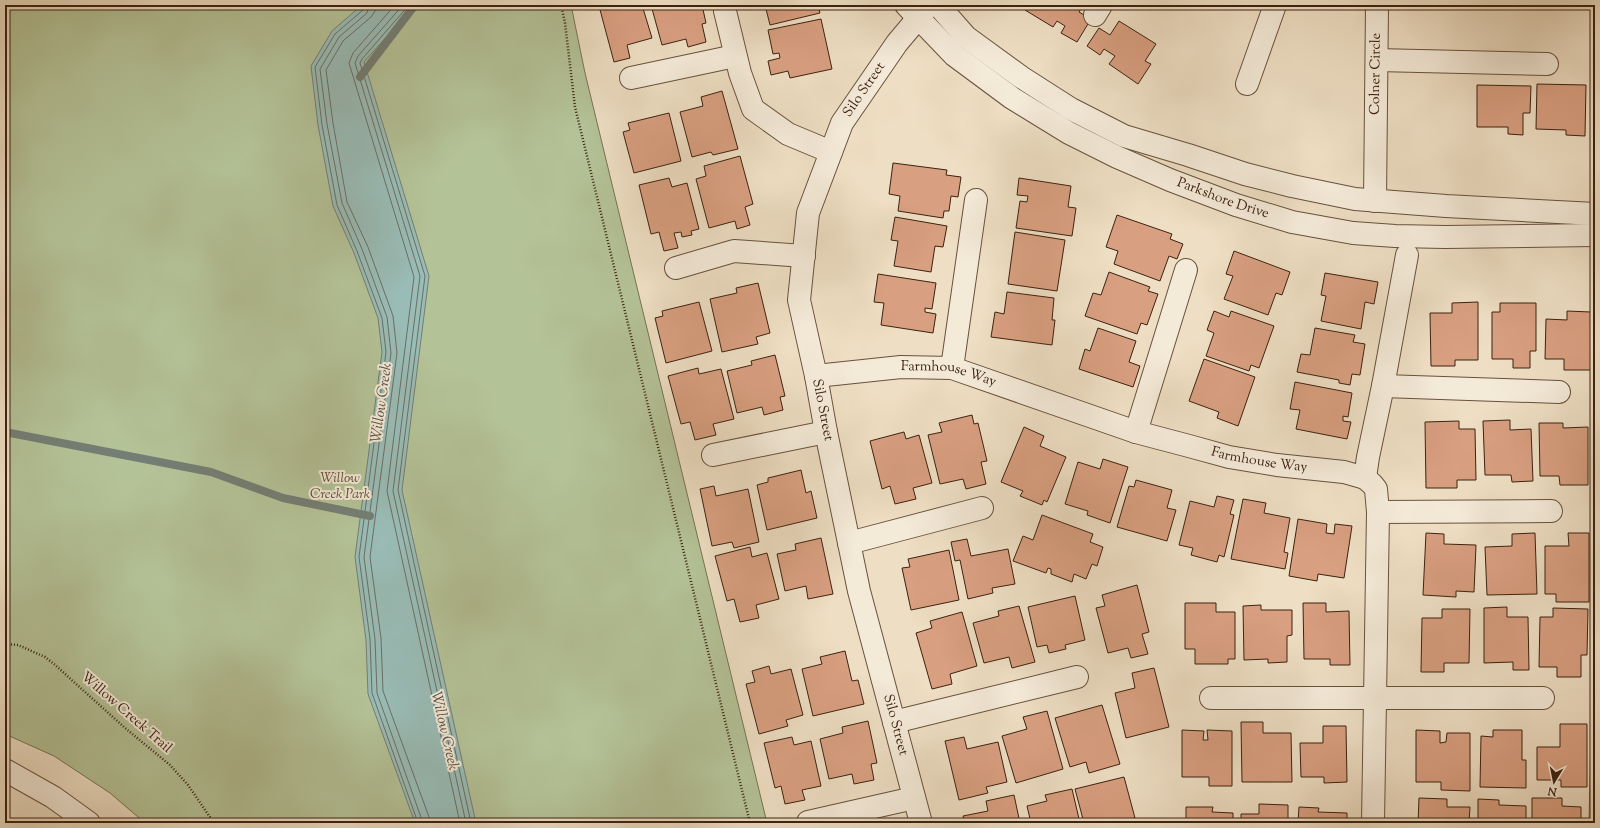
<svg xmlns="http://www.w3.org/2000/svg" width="1600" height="828" font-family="'Sorts Mill Goudy',serif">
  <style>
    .green { fill: #b4c297; stroke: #787254 }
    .water { fill: #99bcb6; stroke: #747e74 }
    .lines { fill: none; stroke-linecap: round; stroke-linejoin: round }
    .shore { stroke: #6a6f64; stroke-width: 1 }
    .stream { stroke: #747e74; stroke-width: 8 }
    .building { fill: #d89f80; stroke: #3c2211 }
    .minor-casing { stroke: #68513e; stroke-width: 24 }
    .path { stroke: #3c2211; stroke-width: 2.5; stroke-dasharray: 1 2; stroke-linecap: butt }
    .minor { stroke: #f4ead8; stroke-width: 22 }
    .labels { text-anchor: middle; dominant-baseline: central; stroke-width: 4; stroke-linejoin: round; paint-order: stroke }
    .street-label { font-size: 14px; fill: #3c2211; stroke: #f4ead8 }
    .park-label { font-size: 14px; font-style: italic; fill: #5a4a32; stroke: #f4ead8 }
    .water-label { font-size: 15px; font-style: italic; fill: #585043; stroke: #f4ead8 }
  </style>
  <rect width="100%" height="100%" fill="#eedec3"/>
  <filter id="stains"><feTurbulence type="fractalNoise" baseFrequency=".005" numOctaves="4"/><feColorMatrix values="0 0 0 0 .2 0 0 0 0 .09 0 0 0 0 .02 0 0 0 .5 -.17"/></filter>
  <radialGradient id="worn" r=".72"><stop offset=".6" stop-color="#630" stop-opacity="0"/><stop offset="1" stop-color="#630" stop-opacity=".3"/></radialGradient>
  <path class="green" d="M5,5H571L585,73L767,823H145L110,793L54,756L5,734Z
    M1595,547V823H1589Z"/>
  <path class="water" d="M362,5H415L364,62L429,276L402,490L476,823H415L368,694L366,640L355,557L382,352L378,318L354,253L333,206L318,125L311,66L332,31Z"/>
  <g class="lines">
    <path class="shore" d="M364,5L363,10L335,34L315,67L322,125L337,205L357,251L382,318L386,352L359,557L370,639L372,693L418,823
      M369,5L367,13L339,37L320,69L327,124L342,203L362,249L387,317L391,353L364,557L375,639L377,693L423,823
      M375,5V11L371,17L343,41L326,70L333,123L347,202L368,247L393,316L397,353L370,557L381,638L383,691L429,817V823
      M395,5L353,53L349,63L414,277L387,491L460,823
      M403,5L358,56L355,63L420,276L393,491L466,823
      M409,5L362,59L360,63L425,276L398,490L471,823"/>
    <path class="stream" d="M360,77L415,5
      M5,432L211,472L283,498L370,516"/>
  </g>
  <path class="building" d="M604,5H642L652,38L627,45L630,58L614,62L599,6Z
    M651,5H702L706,23L702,24L706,42L688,47L686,39L662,45Z
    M765,5H818L820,13L770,25Z
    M1029,5H1083L1079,12L1091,19L1077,42L1061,33L1065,26L1057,21L1053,27L1025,10Z
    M821,19L832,69L790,78L788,71L771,75L768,61L780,58L779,53L773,54L768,30Z
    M1119,21L1156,44L1145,61L1151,64L1138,84L1109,64L1115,56L1104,49L1100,55L1087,46L1099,28L1110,35Z
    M1537,84L1586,85L1585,136L1566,135V130L1536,129Z
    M1477,85L1531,86L1530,113H1523V135L1508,134V127H1477Z
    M722,91L738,149L713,155L711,152L692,157L680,112L703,106L701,97Z
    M669,113L681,161L634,173L623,132L630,130L628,123Z
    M740,156L753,204L745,207L750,225L737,229L735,221L709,228L696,179L706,176L704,166Z
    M893,163L947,170L946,175L961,177L958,197L951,196L949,211H944L943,218L898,211L900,196L889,194Z
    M669,178L672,187L687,183L699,229L691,231L692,235L682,237L681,232L674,233L678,248L664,251L659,232L651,234L639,185Z
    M1019,178L1071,186L1068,207L1076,208L1072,236L1016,228L1020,201L1027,202L1028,196L1017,195Z
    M1117,215L1172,234L1170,239L1183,244L1177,259L1169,256L1160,281L1114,264L1118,251L1106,247Z
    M895,217L947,226L943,247L935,246L931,272L894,266L898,241L891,240Z
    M1015,232L1065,240L1057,291L1008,284Z
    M1234,251L1290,272L1282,295L1276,293L1268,315L1224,299L1233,276L1226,274Z
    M1109,272L1150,287L1148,291L1158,294L1147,325L1141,323L1137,334L1085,316L1093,293L1101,295Z
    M1325,273L1378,282L1374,304L1365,302L1361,329L1321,321L1326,296L1321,295Z
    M878,274L936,283L932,309L925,308V312L936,314L933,333L881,325L884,303L874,302Z
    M758,283L770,333L756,337L758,344L722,352L710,299L737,293L736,288Z
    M1007,292L1054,298L1052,320H1055L1052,345L991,337L995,312L1004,314Z
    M699,302L712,351L666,363L655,318L663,316L662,311Z
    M1478,302V360H1455V366H1431L1430,313H1452V303Z
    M1500,303H1536V351H1530V368H1513V359H1492V312H1500Z
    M1214,311L1229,317L1231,311L1274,326L1259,368L1251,365L1249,371L1206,356L1214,333L1207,330Z
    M1567,311L1591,312V370H1564V359H1545L1546,319L1567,320Z
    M1098,328L1136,341L1129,362L1140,366L1133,387L1079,369L1085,349L1090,351Z
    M1315,328L1355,335L1353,342L1365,344L1360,375L1352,374L1350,385L1339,383V380L1297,372L1301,354L1310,355Z
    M775,355L785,396L780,397L783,410L764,415L762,407L737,413L727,371L752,365L751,361Z
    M1204,359L1255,377L1238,426L1217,418L1219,412L1189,401Z
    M698,368L699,374L721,369L734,419L713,424L716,435L695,440L690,422L681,424L668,376Z
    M1295,382L1352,393L1348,417L1343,416V421L1351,422L1347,439L1296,429L1300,410L1290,409Z
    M972,415L974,424L978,423L987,461L981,462L986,484L966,489L963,479L940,484L928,435L942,432L939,423Z
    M1510,420V430L1531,429L1533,481L1512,482L1511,475H1485L1483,421Z
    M1459,421V429H1475L1476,480H1457V488H1426L1425,422Z
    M1539,423H1563V428L1588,427V485H1560L1559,476H1540Z
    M1024,427L1044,436L1040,446L1066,457L1047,502L1044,500L1042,505L1020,496L1023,491L1001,482Z
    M904,432L906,439L919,435L932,483L913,488L916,499L895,504L890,486L882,489L870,441Z
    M1103,459L1128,467L1110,523L1087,515L1088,511L1065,504L1078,462L1100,469Z
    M801,470L806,493L811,491L817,518L767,530L757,485L768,482V478Z
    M1136,480L1172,490L1167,508L1176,510L1167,541L1117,527L1129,486L1134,487Z
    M714,486L716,496L748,489L759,542L734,548L732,542L712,546L700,489Z
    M1217,496L1234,500L1230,514L1234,515L1224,557L1219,555L1217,562L1191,555L1193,548L1179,545L1190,501L1214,507Z
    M1243,499L1266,503L1264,513L1290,518L1284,552L1288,553L1285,569L1231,559Z
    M1042,515L1093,534L1090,542L1103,547L1097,566L1092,564L1086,579L1074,574L1072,582L1051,574V569L1048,568L1046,573L1013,561L1023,536L1033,540Z
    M1298,519L1327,524L1326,533L1334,534L1335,524L1352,526L1344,578L1318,574L1317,581L1289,576Z
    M1426,533L1444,534V544L1476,545L1474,592L1456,591V597L1423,595Z
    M1535,533L1537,594L1487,595L1485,547L1512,546V534Z
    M1568,533H1589V602H1556V594H1545V546H1569Z
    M821,538L833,594L808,599L806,586L785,591L777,554L796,550L795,544Z
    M967,539L971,556L1008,549L1015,584L992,588L993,593L968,599L960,560L955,561L951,542Z
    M750,547L752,557L767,553L779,599L756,605L759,618L740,622L734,599L727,601L715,556Z
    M949,550L959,600L911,610L902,568L910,567L908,559Z
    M1137,585L1149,632L1142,634L1148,654L1131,658L1128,648L1108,653L1096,608L1105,606L1102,595Z
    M1075,596L1085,640L1065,645L1066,649L1049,653L1047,645L1037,647L1028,607Z
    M1185,603H1216V612H1235V659H1228V664H1195V649H1185Z
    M1303,603H1326V612L1349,611L1350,665H1330V659H1304Z
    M1261,605V610H1292V635L1287,636V662L1268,663V659L1244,660L1243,606Z
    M1019,606L1035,662L1012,668L1009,657L984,663L973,623L999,616L998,611Z
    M1507,607V617H1528L1529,670H1513V662L1484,663V608Z
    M1553,608L1588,609L1587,655H1581V677H1557V667H1539L1540,617H1553Z
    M1442,609H1470L1469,663H1444V672H1421L1422,618H1442Z
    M962,612L977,666L950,674L952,684L932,689L916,633L932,628L930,621Z
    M845,651L852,681L858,680L864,704L813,716L802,669L822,664L820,657Z
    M769,666L771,674L791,669L803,715L786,720L788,726L759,734L746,684L755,682L752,671Z
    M1154,668L1169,727L1126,738L1115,693L1135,688L1132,673Z
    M1102,705L1120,764L1089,773L1086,762L1070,767L1055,718Z
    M1047,711L1063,769L1016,783L1002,736L1027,729L1023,717Z
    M868,721L877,763L871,764L874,780L854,784L852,774L829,779L820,739L843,733L842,727Z
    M1241,722H1263V733H1291L1292,782H1242Z
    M1560,724H1587V787H1561V780H1537V747H1560Z
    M1323,726H1346L1347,782L1324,783V777H1301L1300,743H1323Z
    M1182,730L1204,731L1203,740H1208L1207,730L1232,731V786H1209V777H1182Z
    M1416,730L1440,731V743L1446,742L1447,733H1470V791L1441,790V782H1416Z
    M1493,730H1522V760H1526V788L1480,787L1481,736L1493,737Z
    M792,737L794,745L811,741L821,786L802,790L805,800L785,804L781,786L775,788L764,743Z
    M964,737L967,749L998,742L1007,782L986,787L988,793L959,800L945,741Z
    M1124,777L1135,818L1127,820L1128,823H1084L1075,789Z
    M1072,789L1080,823H1031L1027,806L1047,801L1045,795Z
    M1014,795L1020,823H965L963,816L988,811L986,801Z
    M1419,798L1447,799V807H1470L1469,823H1418Z
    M1532,798H1562V806L1581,807V823H1532Z
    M1478,799L1499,800V805L1526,806V823H1478Z
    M1259,804L1288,805V823H1241V814H1259Z
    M1186,807H1213L1212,812L1233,813V823H1186Z
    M1299,807L1319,808L1318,812L1347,813V823H1298Z"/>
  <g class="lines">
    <g class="minor-casing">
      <g id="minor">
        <path id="s1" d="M906,5L954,55L1012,98L1069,133L1117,157L1170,180L1236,205L1292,222L1353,233L1395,236L1445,237L1595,235"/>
        <path d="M938,5L966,37L1021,77L1071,109L1124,136L1188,155L1245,174L1292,186L1355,199L1446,206L1595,214"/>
        <path d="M725,11L740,73L753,109L788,134L831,152"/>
        <path d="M1095,15L1101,5"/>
        <path d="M1377,60L1547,64"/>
        <path d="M631,78L735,56"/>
        <path d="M1247,84L1275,5"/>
        <path id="s2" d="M1375,201L1377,5"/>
        <path d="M676,268L734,251L804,256"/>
        <path d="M952,368L976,200"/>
        <path id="s3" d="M816,376L901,367L952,368L1136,432L1189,446L1229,457L1277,465L1344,472L1365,478L1372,484L1376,489L1378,512L1373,823"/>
        <path d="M1383,386L1559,392"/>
        <path d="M1136,432L1186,270"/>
        <path d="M713,455L826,432"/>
        <path d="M1365,478L1368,457L1383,386L1407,255"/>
        <path d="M1378,512L1551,511"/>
        <path d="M849,543L982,508"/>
        <path d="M1211,698H1543"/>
        <path d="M894,722L1077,677"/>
        <path d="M5,770L53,797L89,823"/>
        <path d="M808,822L914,798"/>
        <path id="s4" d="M921,823L859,591L826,432L816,376L799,300L808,213L842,123L897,43L929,5"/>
      </g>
    </g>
    <path class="path" d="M561,5L565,23L575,107L750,823
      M5,644L18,645L45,657L54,664L125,728L170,765L188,785L214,823"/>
    <use href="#minor" class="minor"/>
  </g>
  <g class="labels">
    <g class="street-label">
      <text stroke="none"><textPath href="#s2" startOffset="127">Colner Circle</textPath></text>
      <text stroke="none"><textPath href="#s4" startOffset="761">Silo Street</textPath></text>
      <text stroke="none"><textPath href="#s1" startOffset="376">Parkshore Drive</textPath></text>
      <text stroke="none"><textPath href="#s3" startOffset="134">Farmhouse Way</textPath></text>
      <text transform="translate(822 410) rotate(79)">Silo Street</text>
      <text stroke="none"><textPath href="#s3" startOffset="458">Farmhouse Way</textPath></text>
      <text transform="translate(126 713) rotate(41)">Willow Creek Trail</text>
      <text transform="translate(895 725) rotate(75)">Silo Street</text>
    </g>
    <g class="park-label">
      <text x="340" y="479">Willow<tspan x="340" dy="16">Creek Park</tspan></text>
    </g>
    <g class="water-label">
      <text transform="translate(382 403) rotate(-82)">Willow Creek</text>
      <text transform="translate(444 731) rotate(77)">Willow Creek</text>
    </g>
  </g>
  <rect width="1600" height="828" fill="none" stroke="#eedec3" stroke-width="20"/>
  <rect x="6" y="6" width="1588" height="816" fill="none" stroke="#3c2211" stroke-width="2"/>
  <rect x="10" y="10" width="1580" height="808" fill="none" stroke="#3c2211"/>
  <g transform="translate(1554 782) rotate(190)" stroke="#f4ead8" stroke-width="3" paint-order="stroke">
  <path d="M0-3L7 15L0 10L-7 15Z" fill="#3c2211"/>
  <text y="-6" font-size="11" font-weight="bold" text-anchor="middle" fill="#3c2211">N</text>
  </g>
  <rect width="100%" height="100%" filter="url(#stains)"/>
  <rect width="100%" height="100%" fill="url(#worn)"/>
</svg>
